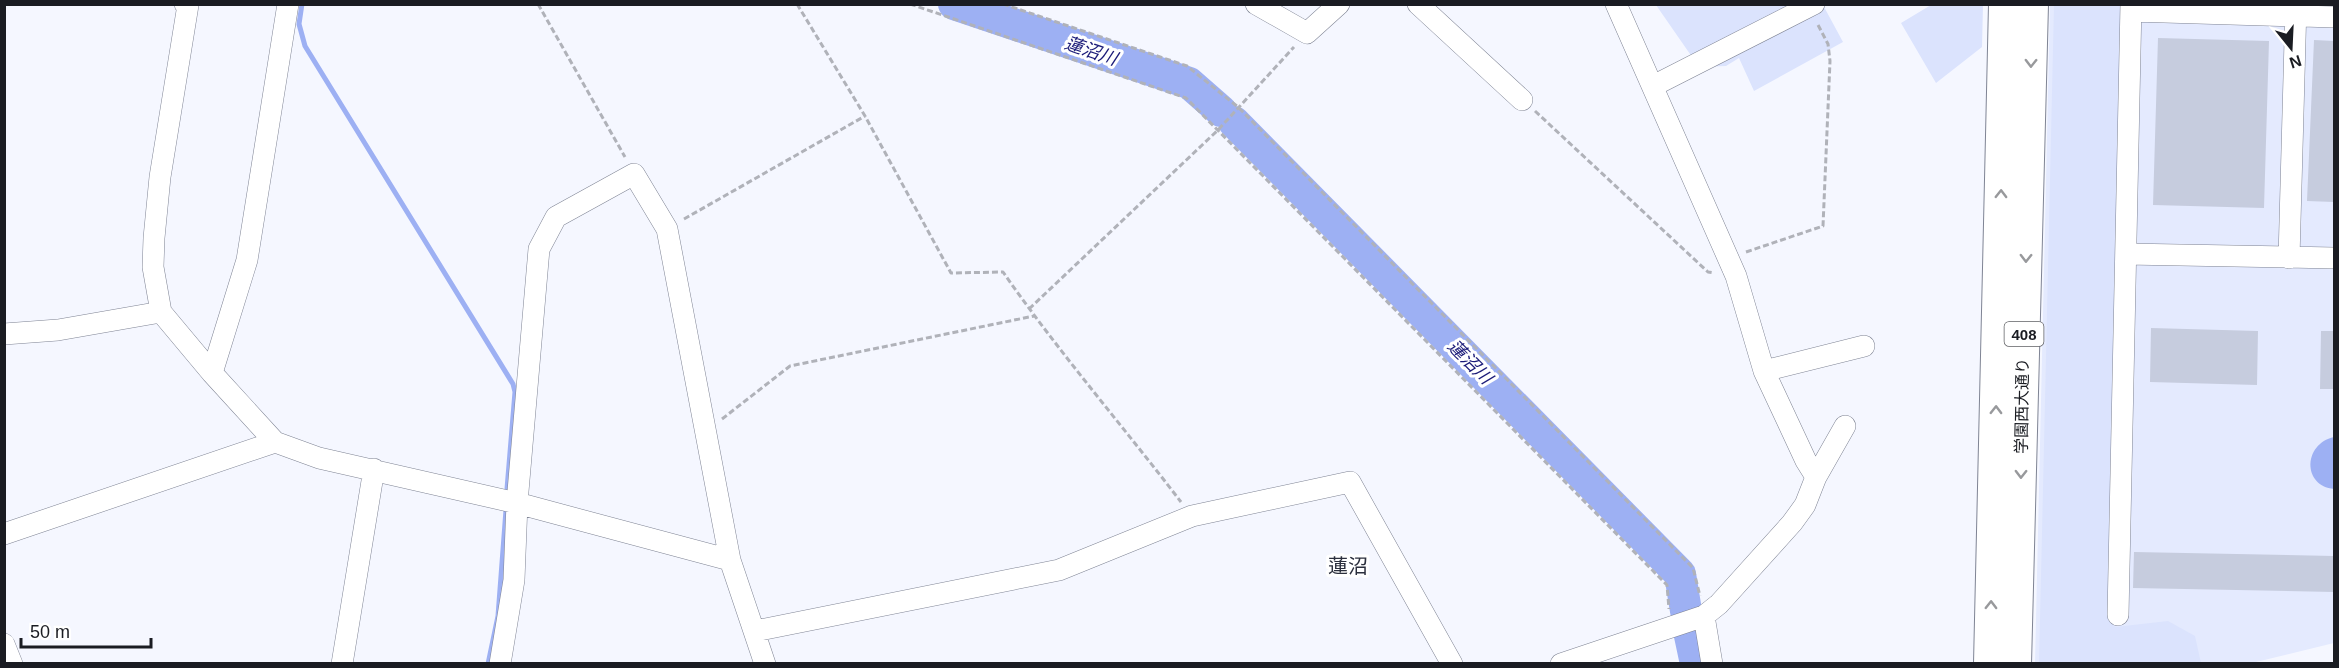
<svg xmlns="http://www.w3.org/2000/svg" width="2339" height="668" font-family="Helvetica,'Noto Sans JP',sans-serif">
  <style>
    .built { fill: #e4eafe }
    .green { fill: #dbe3fd }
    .water { fill: #9db0f3 }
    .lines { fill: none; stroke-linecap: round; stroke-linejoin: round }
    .stream { stroke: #9db0f3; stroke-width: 5 }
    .river { stroke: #9db0f3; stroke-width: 32 }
    .building { fill: #c6ccde }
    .minor-casing { stroke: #7f8494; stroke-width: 22 }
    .highway-casing { stroke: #7f8494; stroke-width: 32 }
    .path { stroke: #b0b2b9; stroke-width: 3; stroke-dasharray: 6 3; stroke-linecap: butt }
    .minor { stroke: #fff; stroke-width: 21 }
    .highway { stroke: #fff; stroke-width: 30 }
    .oneway { stroke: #98999c }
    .labels { text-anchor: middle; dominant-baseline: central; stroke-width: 6; stroke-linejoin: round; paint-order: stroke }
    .shield { fill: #fff; stroke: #5f6064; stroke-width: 1.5 }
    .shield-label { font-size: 15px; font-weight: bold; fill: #1a1c22 }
    .street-label { font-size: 16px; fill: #1a1c22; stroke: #fff }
    .water-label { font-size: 18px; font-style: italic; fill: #1a1a78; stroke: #fff }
    .quarter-label { font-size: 20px; fill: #2b2f3d; stroke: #fff }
  </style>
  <rect width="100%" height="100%" fill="#f5f7ff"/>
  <path class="built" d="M2050,5H2334V643L2252,663L2035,664Z"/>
  <path class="green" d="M1656,5H1823L1843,42L1754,91L1739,58L1726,66L1699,67Z
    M1931,5H1983L1982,47L1936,83L1901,23Z
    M2054,5H2121L2107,615L2115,627L2168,621L2195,636L2201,663L2039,664Z"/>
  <path class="water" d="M2334,437V489C2302,486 2303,444 2334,437Z"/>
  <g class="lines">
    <path class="stream" d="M302,4L299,24L305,46L513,384L515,392L507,489
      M488,664L498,616L506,510"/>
    <path class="river" d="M954,4L1189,83L1221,111
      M1234,122L1680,574L1686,611
      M1689,631L1696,664"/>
  </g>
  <path class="building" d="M2158,38L2269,41L2264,208L2153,205Z
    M2314,40L2334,41V202L2307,201Z
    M2151,328L2258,331L2257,385L2150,382Z
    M2321,331H2334V389H2320Z
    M2134,552L2334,556V592L2133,588Z"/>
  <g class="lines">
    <g class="minor-casing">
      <path id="minor" d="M1256,4L1307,33L1339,4
        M1418,4L1522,100
        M1616,4L1736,276L1764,371L1806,461L1816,477
        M2131,11L2334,17
        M1653,86L1814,4
        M2126,254L2334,258
        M2289,258L2296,4
        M161,312L153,267L154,238L160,177L188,5L185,4
        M4,334L58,330L161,312L212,373L275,442L319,458L517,503L730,560L765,664
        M1764,371L1864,346
        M212,373L247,260L288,4
        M4,534L275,442
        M2118,615L2131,4
        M1704,616L1712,664
        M755,631L1059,570L1192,516L1350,482L1452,664
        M4,644L12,664
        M342,664L374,469
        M500,664L514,580L517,503L539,249L556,217L634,174L667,229L730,560
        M1561,664L1704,616L1719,604L1792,523L1805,505L1816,477L1845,426"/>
    </g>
    <g class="highway-casing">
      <path id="highway" d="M1989,664L2004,4
        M2016,664L2033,4"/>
    </g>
    <path class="path" d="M538,4L625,157
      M797,4L865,116L951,273L1003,272C1058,351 1122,425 1181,502
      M910,4L1186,98L1667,585L1669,609
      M1003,4L1187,66L1238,107L1693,568L1700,596
      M1535,111L1708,272L1714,273
      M684,219L865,116
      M1746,252L1823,226L1830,61L1828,44L1817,23
      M1029,309L1218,130L1294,47
      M722,419L790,366L1034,316"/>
    <use href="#minor" class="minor"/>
    <use href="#highway" class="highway"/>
  </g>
  <defs><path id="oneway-chevron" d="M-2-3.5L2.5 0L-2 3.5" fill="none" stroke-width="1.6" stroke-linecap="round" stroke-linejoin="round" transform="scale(1.5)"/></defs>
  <g class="oneway">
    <use href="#oneway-chevron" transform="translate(2031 63) rotate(91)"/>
    <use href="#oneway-chevron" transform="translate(2001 194) rotate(-89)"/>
    <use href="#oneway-chevron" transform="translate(2026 258) rotate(91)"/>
    <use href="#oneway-chevron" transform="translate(1996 410) rotate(-89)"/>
    <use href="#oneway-chevron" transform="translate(2021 474) rotate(91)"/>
    <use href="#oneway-chevron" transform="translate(1991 605) rotate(-89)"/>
  </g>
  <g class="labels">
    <rect class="shield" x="2004.5" y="322" width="39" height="24" rx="4.5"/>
    <g class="shield-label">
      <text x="2024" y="334">408</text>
    </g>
    <g class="street-label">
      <text transform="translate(2022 406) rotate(-89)">学園西大通り</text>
    </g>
    <g class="water-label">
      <text transform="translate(1091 51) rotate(19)">蓮沼川</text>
      <text transform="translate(1470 362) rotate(45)">蓮沼川</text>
    </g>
    <g class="quarter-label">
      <text x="1348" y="566">蓮沼</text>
    </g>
  </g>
  <rect width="2339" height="668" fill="none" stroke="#1a1c22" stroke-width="12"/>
  <g transform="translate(2291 48) rotate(162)" stroke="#ffffff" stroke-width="4.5" paint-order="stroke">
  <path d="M0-4.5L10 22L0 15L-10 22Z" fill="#1a1c22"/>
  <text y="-9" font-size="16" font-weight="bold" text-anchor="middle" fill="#1a1c22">N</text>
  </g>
  <path d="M21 638v9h130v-9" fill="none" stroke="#1a1c22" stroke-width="3"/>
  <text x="30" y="638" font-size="18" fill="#1a1c22" stroke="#ffffff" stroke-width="4.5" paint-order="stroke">50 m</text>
</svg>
